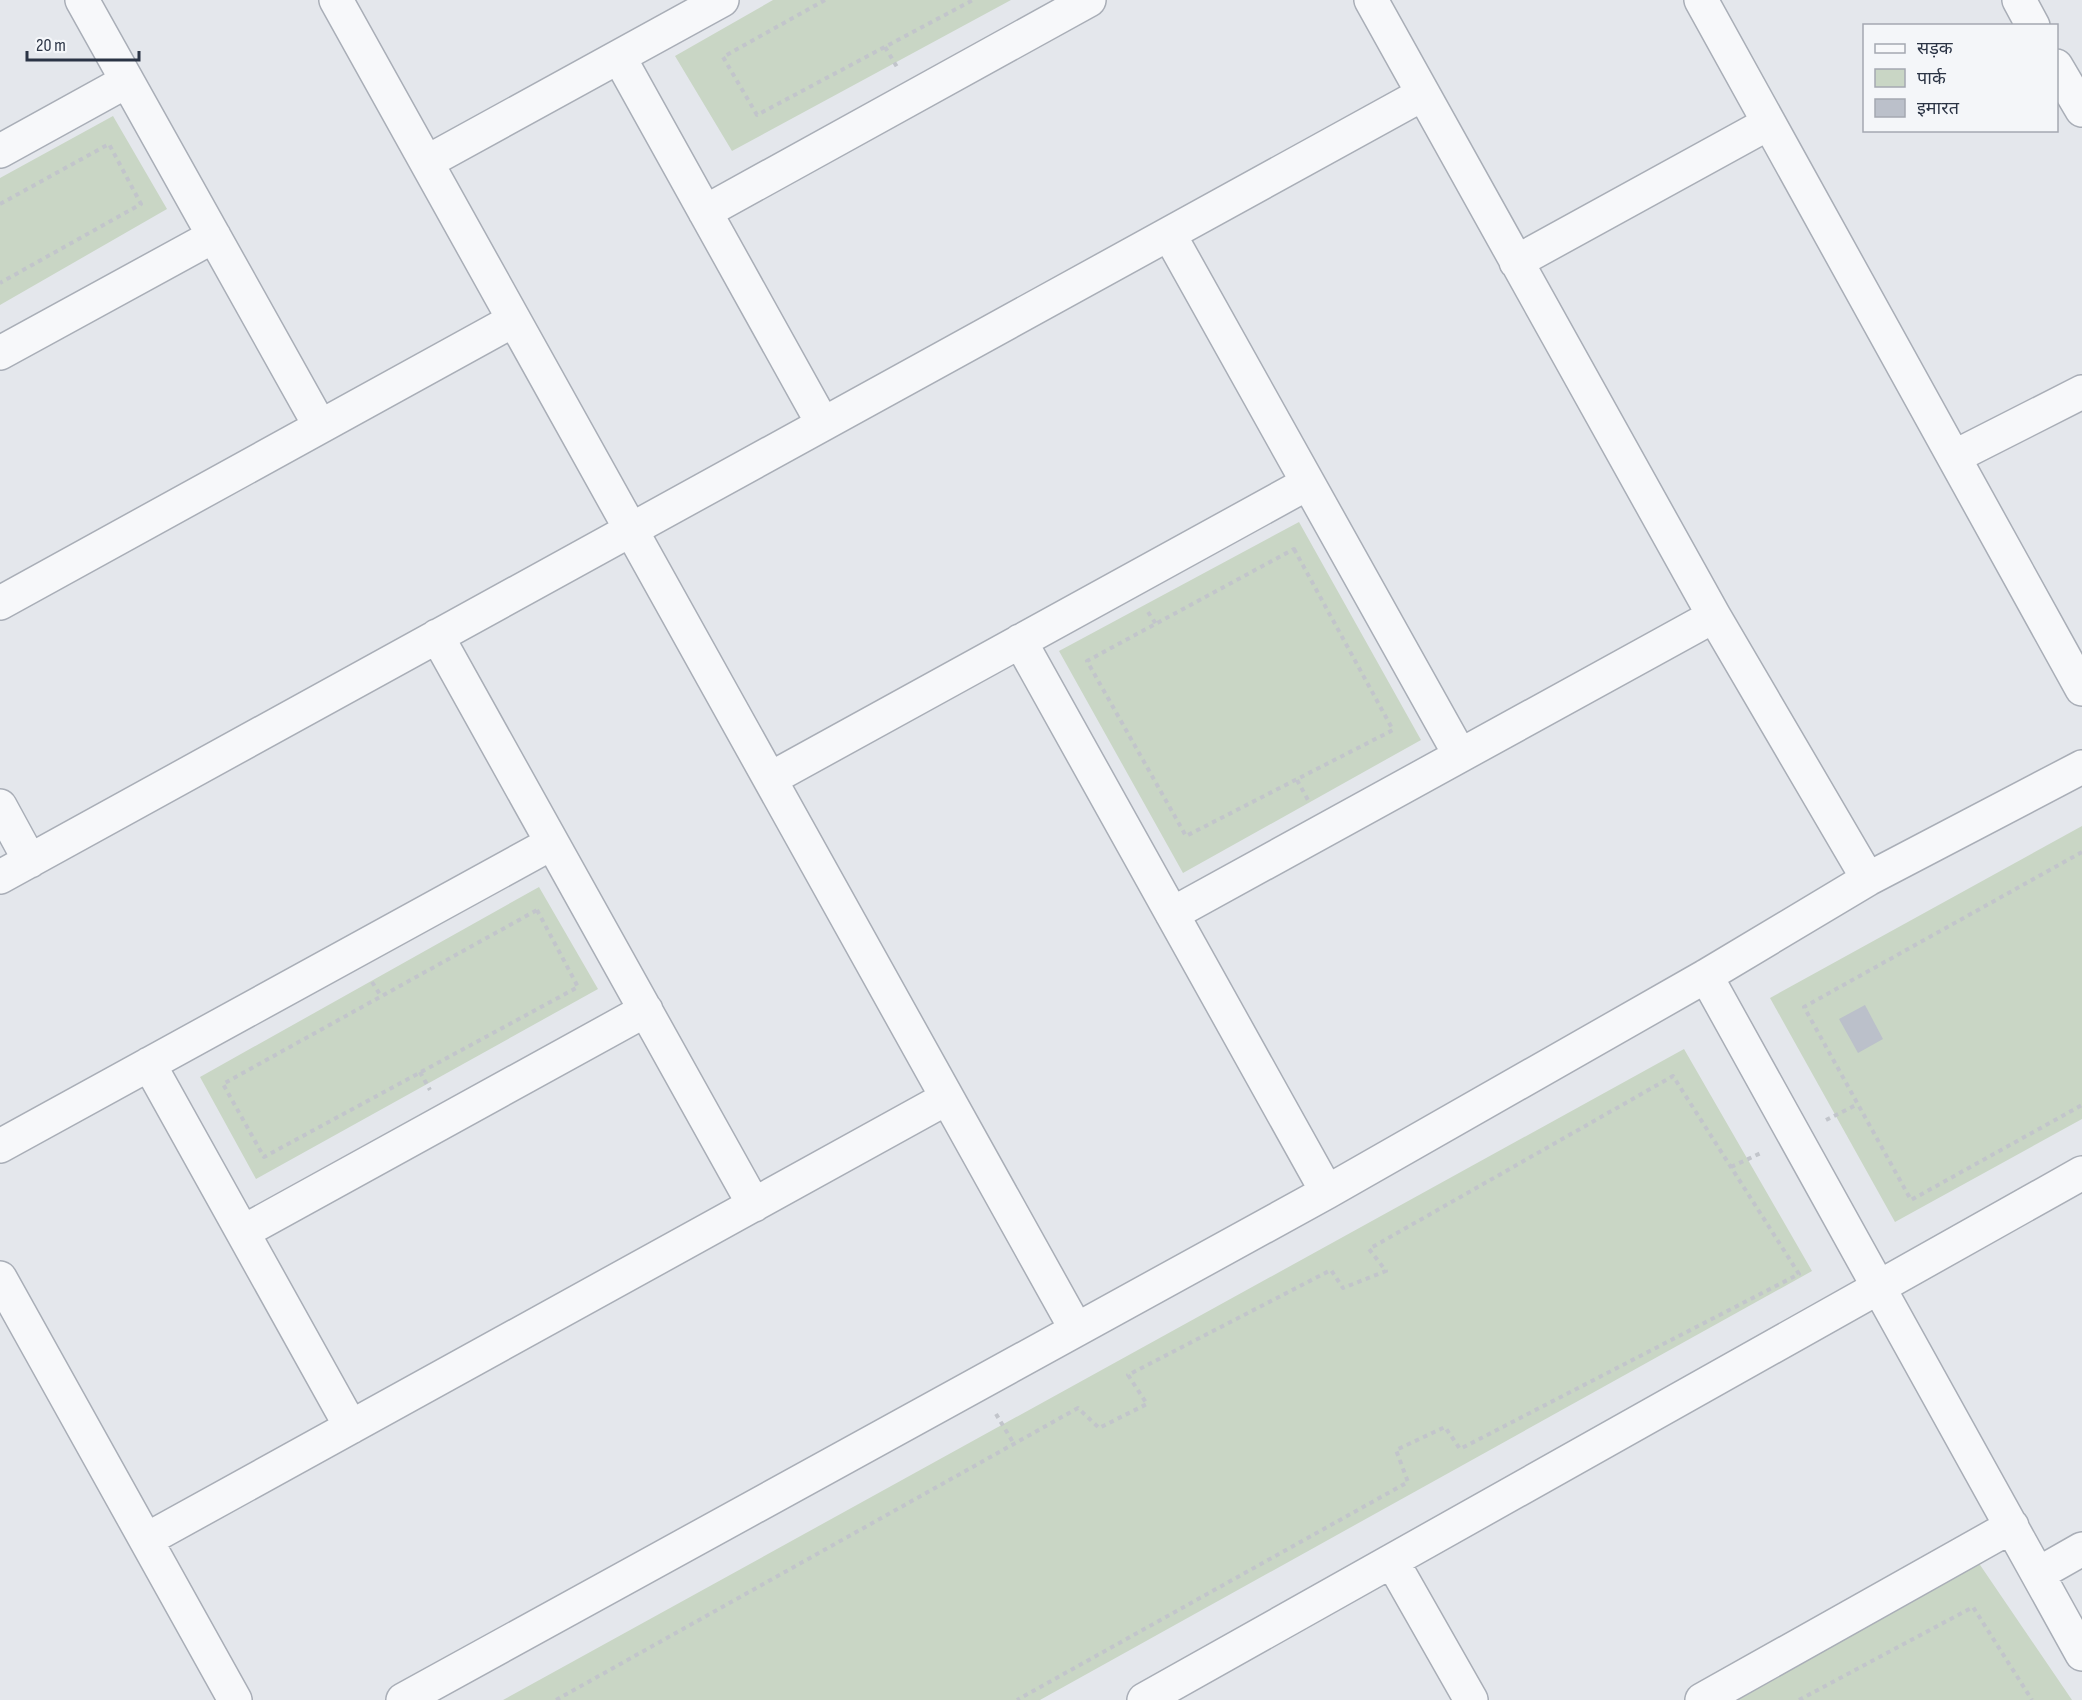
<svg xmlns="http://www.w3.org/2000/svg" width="2082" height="1700" font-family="'Sofia Sans Condensed','Noto Sans Devanagari',sans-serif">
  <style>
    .green { fill: #c9d6c5 }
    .building { fill: #bbc0ca }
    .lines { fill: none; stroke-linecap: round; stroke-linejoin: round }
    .minor-casing { stroke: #a9aeb7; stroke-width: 36 }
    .path { stroke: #c2c5cb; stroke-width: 4; stroke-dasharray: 4.5 4.5; stroke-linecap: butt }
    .minor { stroke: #f7f8fa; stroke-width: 33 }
  </style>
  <rect width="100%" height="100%" fill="#e4e7ec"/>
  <path class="green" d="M773,0H1011L732,151L675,56Z
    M113,116L167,209L0,305V178Z
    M1299,522L1421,740L1183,873L1059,651Z
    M2082,826V1119L1895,1222L1770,998Z
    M539,887L598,989L256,1179L200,1077Z
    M1684,1049L1812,1271L1040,1700H503Z
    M1976,1559L2072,1700H1736Z"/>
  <path class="building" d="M1865,1005L1883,1039L1858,1053L1839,1019Z"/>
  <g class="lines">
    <g class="minor-casing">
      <path id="minor" d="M82,0L320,426
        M336,0L1076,1329
        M1371,0L1714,616L1868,879
        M1701,0L2082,689
        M2019,0L2033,26
        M619,57L823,424
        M2056,66L2082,110
        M0,151L127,81
        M427,162L722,0
        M705,212L1089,0
        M1169,234L1460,755
        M1516,262L1769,123
        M0,353L214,236
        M1954,457L2082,392
        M0,603L514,320
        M437,636L754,1205
        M1020,641L1327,1192
        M770,779L1308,483
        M0,806L30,861
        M0,877L1423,94
        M1172,914L1714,616
        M1706,976L2082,1654
        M149,1064L351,1427
        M0,1146L552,843
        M243,1232L646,1010
        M0,1278L235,1700
        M146,1540L947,1098
        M1392,1561L1471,1700
        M2038,1574L2082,1549
        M403,1700L1327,1192L1706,976L1868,879L2082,767
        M1144,1700L2082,1173
        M1702,1700L2012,1526"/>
    </g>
    <path class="path" d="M825,0L723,57L757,115L973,0
      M885,47L897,67
      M0,204L109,144L141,204L0,283
      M1294,549L1393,730L1186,836L1087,661Z
      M1148,612L1156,624
      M1297,780L1308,800
      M2082,852L1804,1007L1911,1200L2082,1105
      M537,910L578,987L264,1157L223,1084Z
      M372,982L381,996
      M420,1072L430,1090
      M1826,1120L1858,1104
      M1731,1167L1763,1152
      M996,1414L1014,1444
      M556,1700L1078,1408L1099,1428L1147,1404L1128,1375L1331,1270L1343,1288L1386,1271L1369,1249L1673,1076L1799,1274L1460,1449L1445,1427L1396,1450L1408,1482L1017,1700
      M1799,1700L1973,1607L2032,1700"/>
    <use href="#minor" class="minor"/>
  </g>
  <rect x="1863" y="24" width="195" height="108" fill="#f4f6f9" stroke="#a4a8b1" stroke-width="1.5"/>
  <rect x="1875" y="44" width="30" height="9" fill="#f7f8fa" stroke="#a4a8b1" stroke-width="1.5"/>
  <text x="1917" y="54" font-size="18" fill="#2b3445">सड़क</text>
  <rect x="1875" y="69" width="30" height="18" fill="#c9d6c5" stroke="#a4a8b1" stroke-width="1.5"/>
  <text x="1917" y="84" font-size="18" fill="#2b3445">पार्क</text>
  <rect x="1875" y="99" width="30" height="18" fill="#bbc0ca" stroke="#a4a8b1" stroke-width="1.5"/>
  <text x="1917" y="114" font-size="18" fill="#2b3445">इमारत</text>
  <path d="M27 51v9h112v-9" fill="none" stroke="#2b3445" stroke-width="3"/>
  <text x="36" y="51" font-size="18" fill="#2b3445" stroke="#f4f6f9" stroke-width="4.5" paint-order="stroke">20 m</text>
</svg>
